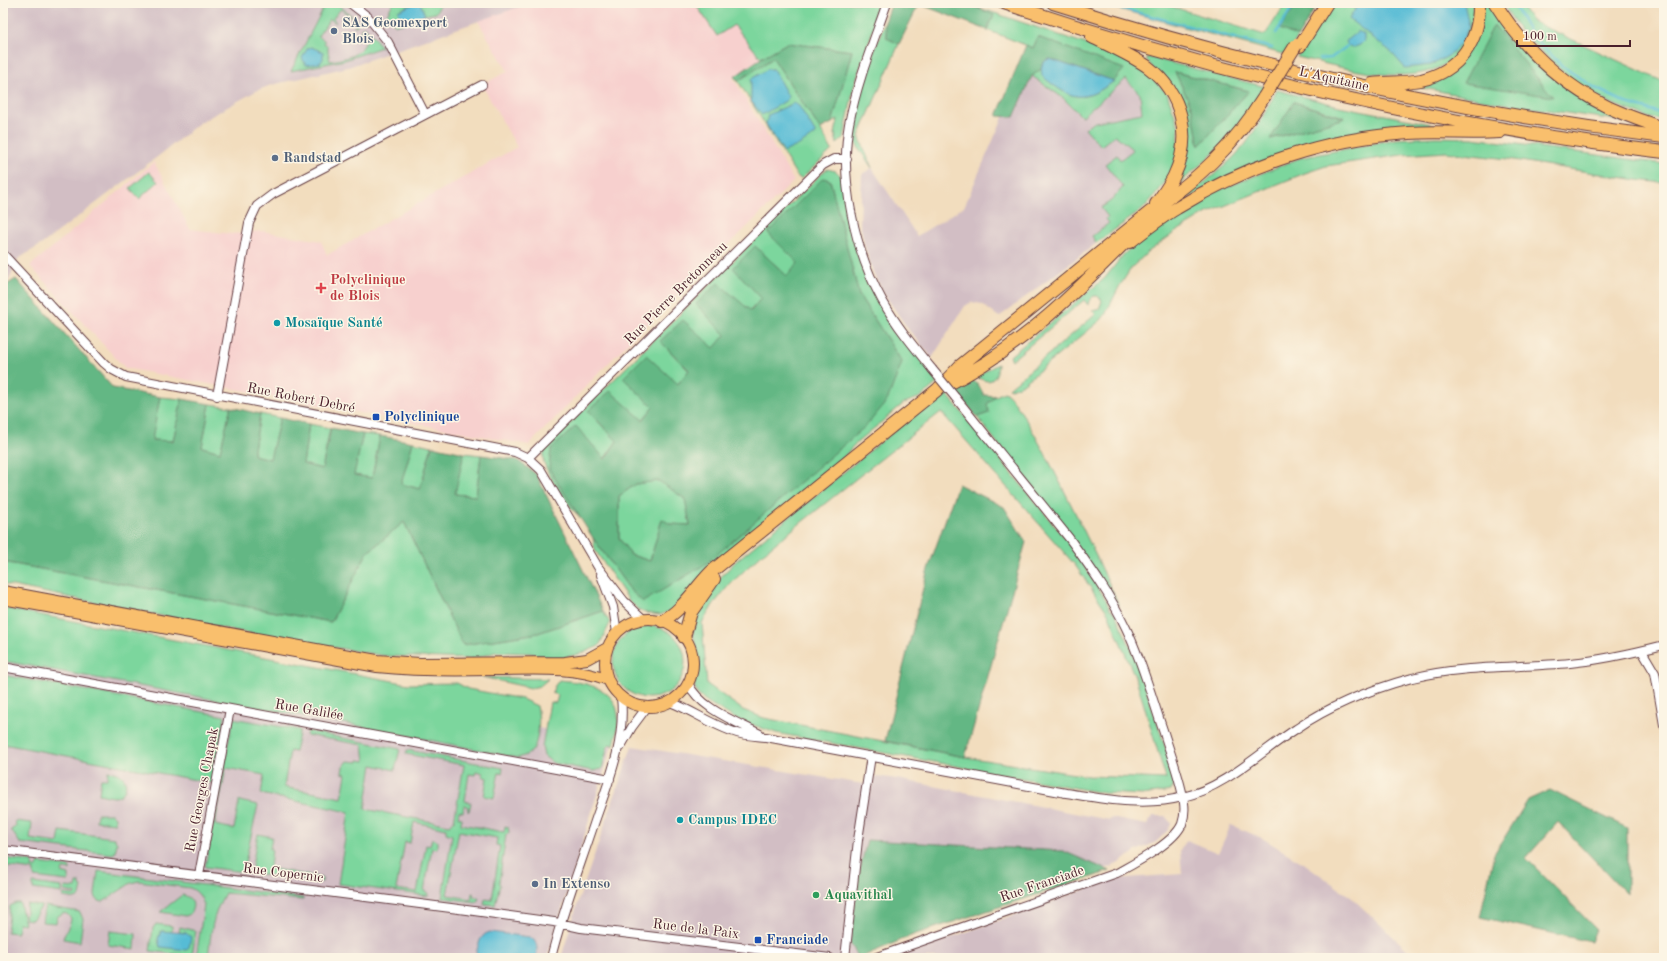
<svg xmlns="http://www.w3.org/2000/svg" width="1667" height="961" font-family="'Old Standard TT',serif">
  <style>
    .built { fill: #f7d0ce }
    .industrial { fill: #d2bec4 }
    .green { fill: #7bd69d; stroke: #627a64; fill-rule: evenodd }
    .forest { fill: #64b784; stroke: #576b58; fill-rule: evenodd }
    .water { fill: #57bcd5; stroke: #506e80 }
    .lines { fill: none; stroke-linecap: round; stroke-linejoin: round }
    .stream { stroke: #57bcd5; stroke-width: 2.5 }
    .minor-casing { stroke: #633c41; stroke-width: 10 }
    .major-casing { stroke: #633c41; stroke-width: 12 }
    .highway-casing { stroke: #633c41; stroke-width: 14 }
    .minor { stroke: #fff; stroke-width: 8 }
    .major { stroke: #f9bf6d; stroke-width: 10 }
    .highway { stroke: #f9bf6d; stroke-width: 12 }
    .minor-bridge-casing { stroke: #633c41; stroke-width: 10; stroke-linecap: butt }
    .highway-bridge-casing { stroke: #633c41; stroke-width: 14; stroke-linecap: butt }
    .minor-bridge { stroke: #fff; stroke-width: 8 }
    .highway-bridge { stroke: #f9bf6d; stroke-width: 12 }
    .service-dot { fill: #5c6f8a; stroke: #fcf5e5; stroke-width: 1.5 }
    .health-dot { fill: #e0444e; stroke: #fcf5e5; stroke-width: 1.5 }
    .culture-dot { fill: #0f9aa8; stroke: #fcf5e5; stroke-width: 1.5 }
    .transit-dot { fill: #1a4fb4; stroke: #fcf5e5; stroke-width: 1.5 }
    .leisure-dot { fill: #2e9e5b; stroke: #fcf5e5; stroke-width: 1.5 }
    .labels { text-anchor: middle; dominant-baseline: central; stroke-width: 3; stroke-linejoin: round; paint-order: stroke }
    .service-label { font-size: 14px; font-weight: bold; fill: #4e5e75; stroke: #fcf5e5; text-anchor: start }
    .street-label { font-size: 14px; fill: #4a1f2b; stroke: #fcf5e5 }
    .health-label { font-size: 14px; font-weight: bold; fill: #be3a42; stroke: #fcf5e5; text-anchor: start }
    .culture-label { font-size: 14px; font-weight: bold; fill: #0d838f; stroke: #fcf5e5; text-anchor: start }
    .transit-label { font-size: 14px; font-weight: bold; fill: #164399; stroke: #fcf5e5; text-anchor: start }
    .leisure-label { font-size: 14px; font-weight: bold; fill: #27864d; stroke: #fcf5e5; text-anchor: start }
  </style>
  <rect width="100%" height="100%" fill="#fcf5e5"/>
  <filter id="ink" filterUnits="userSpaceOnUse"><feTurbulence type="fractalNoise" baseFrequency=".025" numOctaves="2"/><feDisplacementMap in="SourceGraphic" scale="8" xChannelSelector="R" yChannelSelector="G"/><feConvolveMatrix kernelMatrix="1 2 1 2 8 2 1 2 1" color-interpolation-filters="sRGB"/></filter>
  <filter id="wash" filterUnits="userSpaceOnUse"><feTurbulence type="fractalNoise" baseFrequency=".012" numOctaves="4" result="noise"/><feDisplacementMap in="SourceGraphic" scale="16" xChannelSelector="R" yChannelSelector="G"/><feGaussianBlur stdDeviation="0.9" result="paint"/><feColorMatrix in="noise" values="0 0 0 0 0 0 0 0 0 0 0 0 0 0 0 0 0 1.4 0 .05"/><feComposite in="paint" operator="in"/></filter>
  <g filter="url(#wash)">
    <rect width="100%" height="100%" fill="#f2ddbe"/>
    <path class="built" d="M529,3H695L717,36L734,25L761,58L733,78L794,181L624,347L529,445L125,368L30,266L154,162L190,229L231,234L262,231L321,241L327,255L517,147L482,85L508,71L478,21Z"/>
    <path class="industrial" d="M3,3H530L348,67L271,85L256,91L199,123L165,151L42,244L18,259L9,280L3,284Z
      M1038,37L1142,74L1146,206L999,317L981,304L972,302L965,306L932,358L908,329L885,295L874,275L865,247L860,224L862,174L872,168L917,236L964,207Z
      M3,627L613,742L547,958H3Z
      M632,746L863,784L873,785L875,776L897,779L1110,820L1111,818L1147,825L1152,816H1165L1171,823L1168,830L1156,842L1136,851L1119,863L1096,873L897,940L853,958H561L578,902Z
      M1231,825L1262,838L1308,866L1352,898L1416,958H894L1114,879L1182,874L1180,850L1187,840L1218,853Z"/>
    <path class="green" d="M326,3H336L358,21V24L356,26H354L357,22L341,9L333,18L336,23L330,19L318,36L325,41L324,43L328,46V51L330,61C348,58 363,55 368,36L360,32L362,27H365L382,47L345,60L291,71Z
      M393,3H416L398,11L402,24L396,25L386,16Z
      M420,3H441L436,13L425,15Z
      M695,3H882L854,86L844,138L837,144L835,134L838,119L832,123L852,51L787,43L761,58L734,25L717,36Z
      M965,3L1118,55L1144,70L1167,93L1179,127L1178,153L1171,173L1158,192L1142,210L1096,243L1092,236L1109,223L1106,219L1108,217L1101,208L1112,200L1123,187L1105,164L1117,155L1120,160L1133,150L1115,135L1101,146L1085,128L1095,122L1142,113L1140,94L1126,79L1083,116H1081L1063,98L1032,76L1041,69L1043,76C1071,100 1083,104 1114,81L1038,37L1033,48L987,30L993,15Z
      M1097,3H1160L1265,35L1286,3H1297L1281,29L1298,37L1286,55Z
      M1333,3H1473C1474,21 1470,34 1461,49C1428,96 1343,67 1297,57Z
      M1483,3H1492L1535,59L1635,123L1499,103L1408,85L1453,71Z
      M1502,3H1520L1532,21L1664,82V120L1650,118L1605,101L1567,76L1521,32Z
      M885,22L887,38L899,44L859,136L872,168L856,144L853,133L858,101L868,67Z
      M1148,57L1266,87L1231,138L1171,191L1181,170L1189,137L1182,106L1146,59ZM1175,72L1249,91L1199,145L1192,108Z
      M773,58L820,129L832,150L801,179L797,176L738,81Z
      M1277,90L1339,106L1441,126L1332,141L1184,199C1204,182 1227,166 1244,146C1257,129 1267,109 1277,90ZM1294,102L1344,117V118L1271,139Z
      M1436,137L1473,138L1664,164V183L1637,180L1508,159L1446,152L1402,155L1326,166L1305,173L1207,213L1174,233L1148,252L1132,267L1119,287L1105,315L1101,320L1023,384L1011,389L1009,388L1096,314L1092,310L1099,309L1102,301C1098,292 1089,296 1088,305L1084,300L1012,360L1010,356L1105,278L1123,255L1141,238L1214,192L1300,158L1396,139Z
      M827,169L836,171L842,177L870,283L888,319L938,382L921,397L904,403L853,446L840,462L670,611L660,615L646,613L638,609L630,602L595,550L593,538L631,591L902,362L859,295L830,180L799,263L787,276L755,246L761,299L714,349L660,341L689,371C675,389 657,402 642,420L588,411L617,441L604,459L549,469L579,516C569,508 542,469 543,456C543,452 546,448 548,445L821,174Z
      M149,172L158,182L139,199L130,188Z
      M998,364C997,380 990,386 976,376Z
      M945,392L1073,548L1106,600L1109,608L1115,613L1136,659L1166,749L1174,777V785L1171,791L1142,795L1103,793L776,733L736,719L709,703L697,694L694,684L700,662L694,638L693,628L694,617L718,580L736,561L928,403ZM941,412L1075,565L1108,613L1137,682L1166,779L1088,776L965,757L764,718L743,710L707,684L702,623L713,605L729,585L762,554L867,470Z
      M1004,392C1023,397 1106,577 1119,605V607L1034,490L977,417L988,413L987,404L996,396Z
      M160,397L182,399L173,441L151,440Z
      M210,404L231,407L220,452L202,447Z
      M260,414L280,418L270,459L253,455Z
      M309,424L330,428L322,469L303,464Z
      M363,434L380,436L372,478L353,475Z
      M413,442L432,446L420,489L401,484Z
      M464,453L481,455L476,496L454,494Z
      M659,480L685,499L690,525L669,524L662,519L650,561L631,555L619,538V496L636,484Z
      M404,522L463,645L538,633L603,611L610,623L599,646L583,653L558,659L530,653L496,652L472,659L386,656L242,632L3,584V562L331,622L367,553Z
      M3,608L409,684L457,683L468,689L522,699L537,706C540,718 539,737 534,748C531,754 524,756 518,758L380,730L3,661Z
      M613 662a36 36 0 1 1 72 0a36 36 0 1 1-72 0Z
      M3,675L225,716L212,783L3,744Z
      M482,677L548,679L540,686L531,688Z
      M559,680C582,682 615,686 618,715C619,725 616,736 614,746L610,744L608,746L602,769L593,771L553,763L544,756L542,747L550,702L556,703L558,695L552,693L554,687Z
      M233,718L300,730L295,752L290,751L284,787L342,798L346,774L342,773L343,767L348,761L359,762L358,760L365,761L363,745L306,735L307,731L400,749L395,770L372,765L365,809L449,825L454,821L464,765L406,754L407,750L503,768L502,773L499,772L494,798L484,796L487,778L482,776L483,773L476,771L475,775L469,774L465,801L471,803L469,811L468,812V806L464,805L463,812L459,811L458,817L462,818L461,824L504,832L505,826L508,827L509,833L506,835L499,883L500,885L495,905L484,904L485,899L492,900L500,846L496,845L497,838L459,831L447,895L471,899L472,893H473L474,897L479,898L477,902L442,898L452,835L446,833V829L414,822L410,843L405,842L396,889L417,892L426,845L430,846L432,838L437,841V849L432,848L424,891L428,893V896L338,884L349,812L261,794L264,775L226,768L215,825L234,829L239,801L258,805L243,872L205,867Z
      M108,771C113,772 120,773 123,777C129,784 125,796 115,797C111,797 104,795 99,794L101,779H107Z
      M97,814H112L115,817V823L96,821Z
      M15,821L32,823L30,839L58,843L60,831L114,838L117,843L115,853L112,854L20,843L11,830L16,826Z
      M258,834L272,837L270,849L272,850L270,868L322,878V882L253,873L252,866Z
      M3,858L33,862L32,867L36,868L39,863L70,867V870L63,869L62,873L69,875V880L68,881L34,877V870L3,866Z
      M98,871L303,898V900L225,893C212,916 211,932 208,958H196L204,905C201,897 199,892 190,888L139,881L131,883L103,902C98,901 96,900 95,894Z
      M33,883L62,887V893L33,889Z
      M77,883H80V886L82,887L80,896L76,899L63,897V894L75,895V893L64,891L65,887L76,888Z
      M182,895C192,897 196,904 190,914L186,916L160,912Z
      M16,903H20L25,924L19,923L17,933L7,932L10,906Z
      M27,904L42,906L32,920L25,919Z
      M45,906L80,912L83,919L80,942L63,939C64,932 71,926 71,918L67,914L63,913L57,917L56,923L42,922Z
      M156,924L172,926V932L161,931L158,939L160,947L186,933L179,932L180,927L196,931L192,956L150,951L153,928Z
      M110,931L136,934L135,949L108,945Z"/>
    <path class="forest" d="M892,3H965L994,15L987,30L919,4L899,44L887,38L885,22Z
      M1297,3H1318L1298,37L1280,29Z
      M1494,25L1553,97L1463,83Z
      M1038,37L1124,69L1114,81L1050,59C1044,60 1042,63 1041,69L1032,76L1014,117L997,116L1026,45L1033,48Z
      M787,43L852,51L832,123L820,129L773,58L738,81L734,77L761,58Z
      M1175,72L1249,91L1199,146L1192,108Z
      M1294,102L1345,118L1270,139Z
      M823,178L830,180L859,295L902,362L887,401L868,424L706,564L643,602L631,591L593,538L549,469L551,449L576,426L605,459L617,441L588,411L610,391L643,420L653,407L623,378L646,355L678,384L689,370L660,341L683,320L714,348L725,335L696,304L718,283L751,311L761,298L733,268L755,246L787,276L798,263L768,233ZM659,481L685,499L690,525L670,524L662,519L650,561L631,555L619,538V496L636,484Z
      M16,279L113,388L160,397L152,440L173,441L182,399L210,404L202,447L220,452L231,407L260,414L253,455L270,459L280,418L309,424L303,464L322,469L331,428L363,434L354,475L372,478L380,436L413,442L401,484L420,489L432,446L464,453L455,494L476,496L481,455L517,460L536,474L603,611L538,633L463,645L404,522L367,553L331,622L3,562V287Z
      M969,378L978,384L984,395L996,396L987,404L989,413L977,417L952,387Z
      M958,484L1004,507L1026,542L965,757L885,741L927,572Z
      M1550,790L1627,828V894L1558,822L1526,858L1596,929L1591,942L1480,917L1494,854L1528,800Z
      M867,840L1063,851L1110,871L913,935L859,958L850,943L859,873Z"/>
    <path class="water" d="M416,3H420L425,15L402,24L398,11Z
      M1359,3H1464L1469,26L1461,44L1448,56L1431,65L1405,68L1390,51L1349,19Z
      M1358,31L1364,34V41L1360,45L1352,48L1349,47L1346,42L1348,39Z
      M311,47L323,52V59L320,63L306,65L302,58L307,49Z
      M1050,59L1114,81C1083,104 1071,100 1042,76C1041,68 1040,61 1050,59Z
      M768,69H773L788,96L787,100L762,115L751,101V79Z
      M794,103L799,106L816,134L799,145L784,152L766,124L768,115Z
      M161,931L186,933L191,937L189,947L186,950L160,947L158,939Z
      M490,932L530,937C538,942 538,949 536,958H475C478,948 478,935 490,932Z"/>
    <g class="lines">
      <path class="stream" d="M1101,3L1272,48
        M1513,3L1532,36L1562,66L1595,88L1626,103L1664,114
        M1276,33L1295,3
        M1319,59L1331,58L1350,44"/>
    </g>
  </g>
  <g filter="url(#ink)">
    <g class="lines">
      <g class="minor-casing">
        <path id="minor" d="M350,3L368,17L388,42L425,114
          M887,3C873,43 857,82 849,124C839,180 855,251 882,300C896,325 914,347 932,369
          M3,254L104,363L111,369L126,377L515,452L528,458L541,470L598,567L624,601L643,619
          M217,396L249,223L257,206L273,194L482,85
          M528,458L823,165L834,159H847
          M601,575L613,607L617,633
          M1642,651L1655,673L1664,725
          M3,667L610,779
          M688,683C699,708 737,722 760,734
          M670,702C694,711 716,728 741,734C749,736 758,736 766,737L1066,793C1104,799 1145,807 1183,797C1226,787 1260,752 1296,729C1331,705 1372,689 1412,678C1464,665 1518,668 1570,663C1602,660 1633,653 1664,645
          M621,746L632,727L647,707
          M3,850L474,911L554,922L581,928L830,958
          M199,875L230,709
          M551,958C562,913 579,869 594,824C608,783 626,742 621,697
          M845,958L858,840L871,756
          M874,958L1117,873C1135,863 1174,843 1182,824C1184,818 1185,810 1184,803C1181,780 1171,756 1164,733C1152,698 1142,661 1126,628C1111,596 1090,567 1069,538L955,397"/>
      </g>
      <g class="major-casing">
        <path id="major" d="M3,591L349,655L377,660L420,663L565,662L587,659L607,648
          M3,599L377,667C415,671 454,671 493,670C531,670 572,666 608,680
          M605 663a44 44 0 1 1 88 0a44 44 0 1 1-88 0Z"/>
      </g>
      <g class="highway-casing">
        <path id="highway" d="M1004,3C1218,74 1440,126 1664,152
          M1053,3C1252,66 1457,112 1664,137
          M1495,3C1522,46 1559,82 1604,105C1623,115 1644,121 1664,129
          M1092,37C1110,46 1131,55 1148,67C1182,93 1193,137 1174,176C1169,186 1162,195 1156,204
          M1300,46L1327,3
          M1372,84C1388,82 1406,83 1421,80C1460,71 1480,41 1479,3
          M1130,242C1145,230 1160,218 1177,208C1246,165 1327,138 1409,133C1440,131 1470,134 1500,132
          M947,385C1020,349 1078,290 1134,233
          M662,621C682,611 695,588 711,572L937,390L960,366L1150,212C1199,178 1232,148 1264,97
          M684,637L691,612L714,579"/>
      </g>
      <use href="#minor" class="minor"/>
      <use href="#major" class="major"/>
      <use href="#highway" class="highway"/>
      <g class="minor-bridge-casing">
        <path id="minor-bridge" d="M932,369L955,397"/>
      </g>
      <g class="highway-bridge-casing">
        <path id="highway-bridge" d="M1264,97L1296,45"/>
      </g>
      <use href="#minor-bridge" class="minor-bridge"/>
      <use href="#highway-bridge" class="highway-bridge"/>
    </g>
  </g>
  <g class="service-dot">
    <circle cx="334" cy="31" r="4"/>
    <circle cx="275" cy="158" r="4"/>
    <circle cx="535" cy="884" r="4"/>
  </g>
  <path class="health-dot" d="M319 282h4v4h4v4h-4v4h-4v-4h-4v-4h4z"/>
  <g class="culture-dot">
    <circle cx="277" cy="323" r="4"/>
    <circle cx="680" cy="820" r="4"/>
  </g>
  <g class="transit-dot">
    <rect x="372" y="413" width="8" height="8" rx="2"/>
    <rect x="754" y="936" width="8" height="8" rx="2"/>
  </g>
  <circle class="leisure-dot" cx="816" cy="895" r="4"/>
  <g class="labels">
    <g class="service-label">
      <text x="342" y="23">SAS Geomexpert<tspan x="342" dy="16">Blois</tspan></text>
      <text x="283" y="158">Randstad</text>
      <text x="543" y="884">In Extenso</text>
    </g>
    <g class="street-label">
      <text transform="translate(1334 79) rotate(13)">L'Aquitaine</text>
      <text transform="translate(676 293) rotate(-45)">Rue Pierre Bretonneau</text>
      <text transform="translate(301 398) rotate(11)">Rue Robert Debré</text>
      <text transform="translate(309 710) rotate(10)">Rue Galilée</text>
      <text transform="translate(202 790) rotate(-79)">Rue Georges Chapak</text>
      <text transform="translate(283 873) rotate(7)">Rue Copernic</text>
      <text transform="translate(1042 884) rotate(-19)">Rue Franciade</text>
      <text transform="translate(696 929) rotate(7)">Rue de la Paix</text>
    </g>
    <g class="health-label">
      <text x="330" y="280">Polyclinique<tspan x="330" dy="16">de Blois</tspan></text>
    </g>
    <g class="culture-label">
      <text x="285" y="323">Mosaïque Santé</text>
      <text x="688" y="820">Campus IDEC</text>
    </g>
    <g class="transit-label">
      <text x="384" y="417">Polyclinique</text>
      <text x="766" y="940">Franciade</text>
    </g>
    <g class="leisure-label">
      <text x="824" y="895">Aquavithal</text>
    </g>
  </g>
  <rect width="1667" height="961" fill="none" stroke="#fcf5e5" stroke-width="16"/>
  <path d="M1517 40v6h113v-6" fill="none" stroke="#4a1f2b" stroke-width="2"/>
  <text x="1523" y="40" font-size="12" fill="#4a1f2b" stroke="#fcf5e5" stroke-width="3" paint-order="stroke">100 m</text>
</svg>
